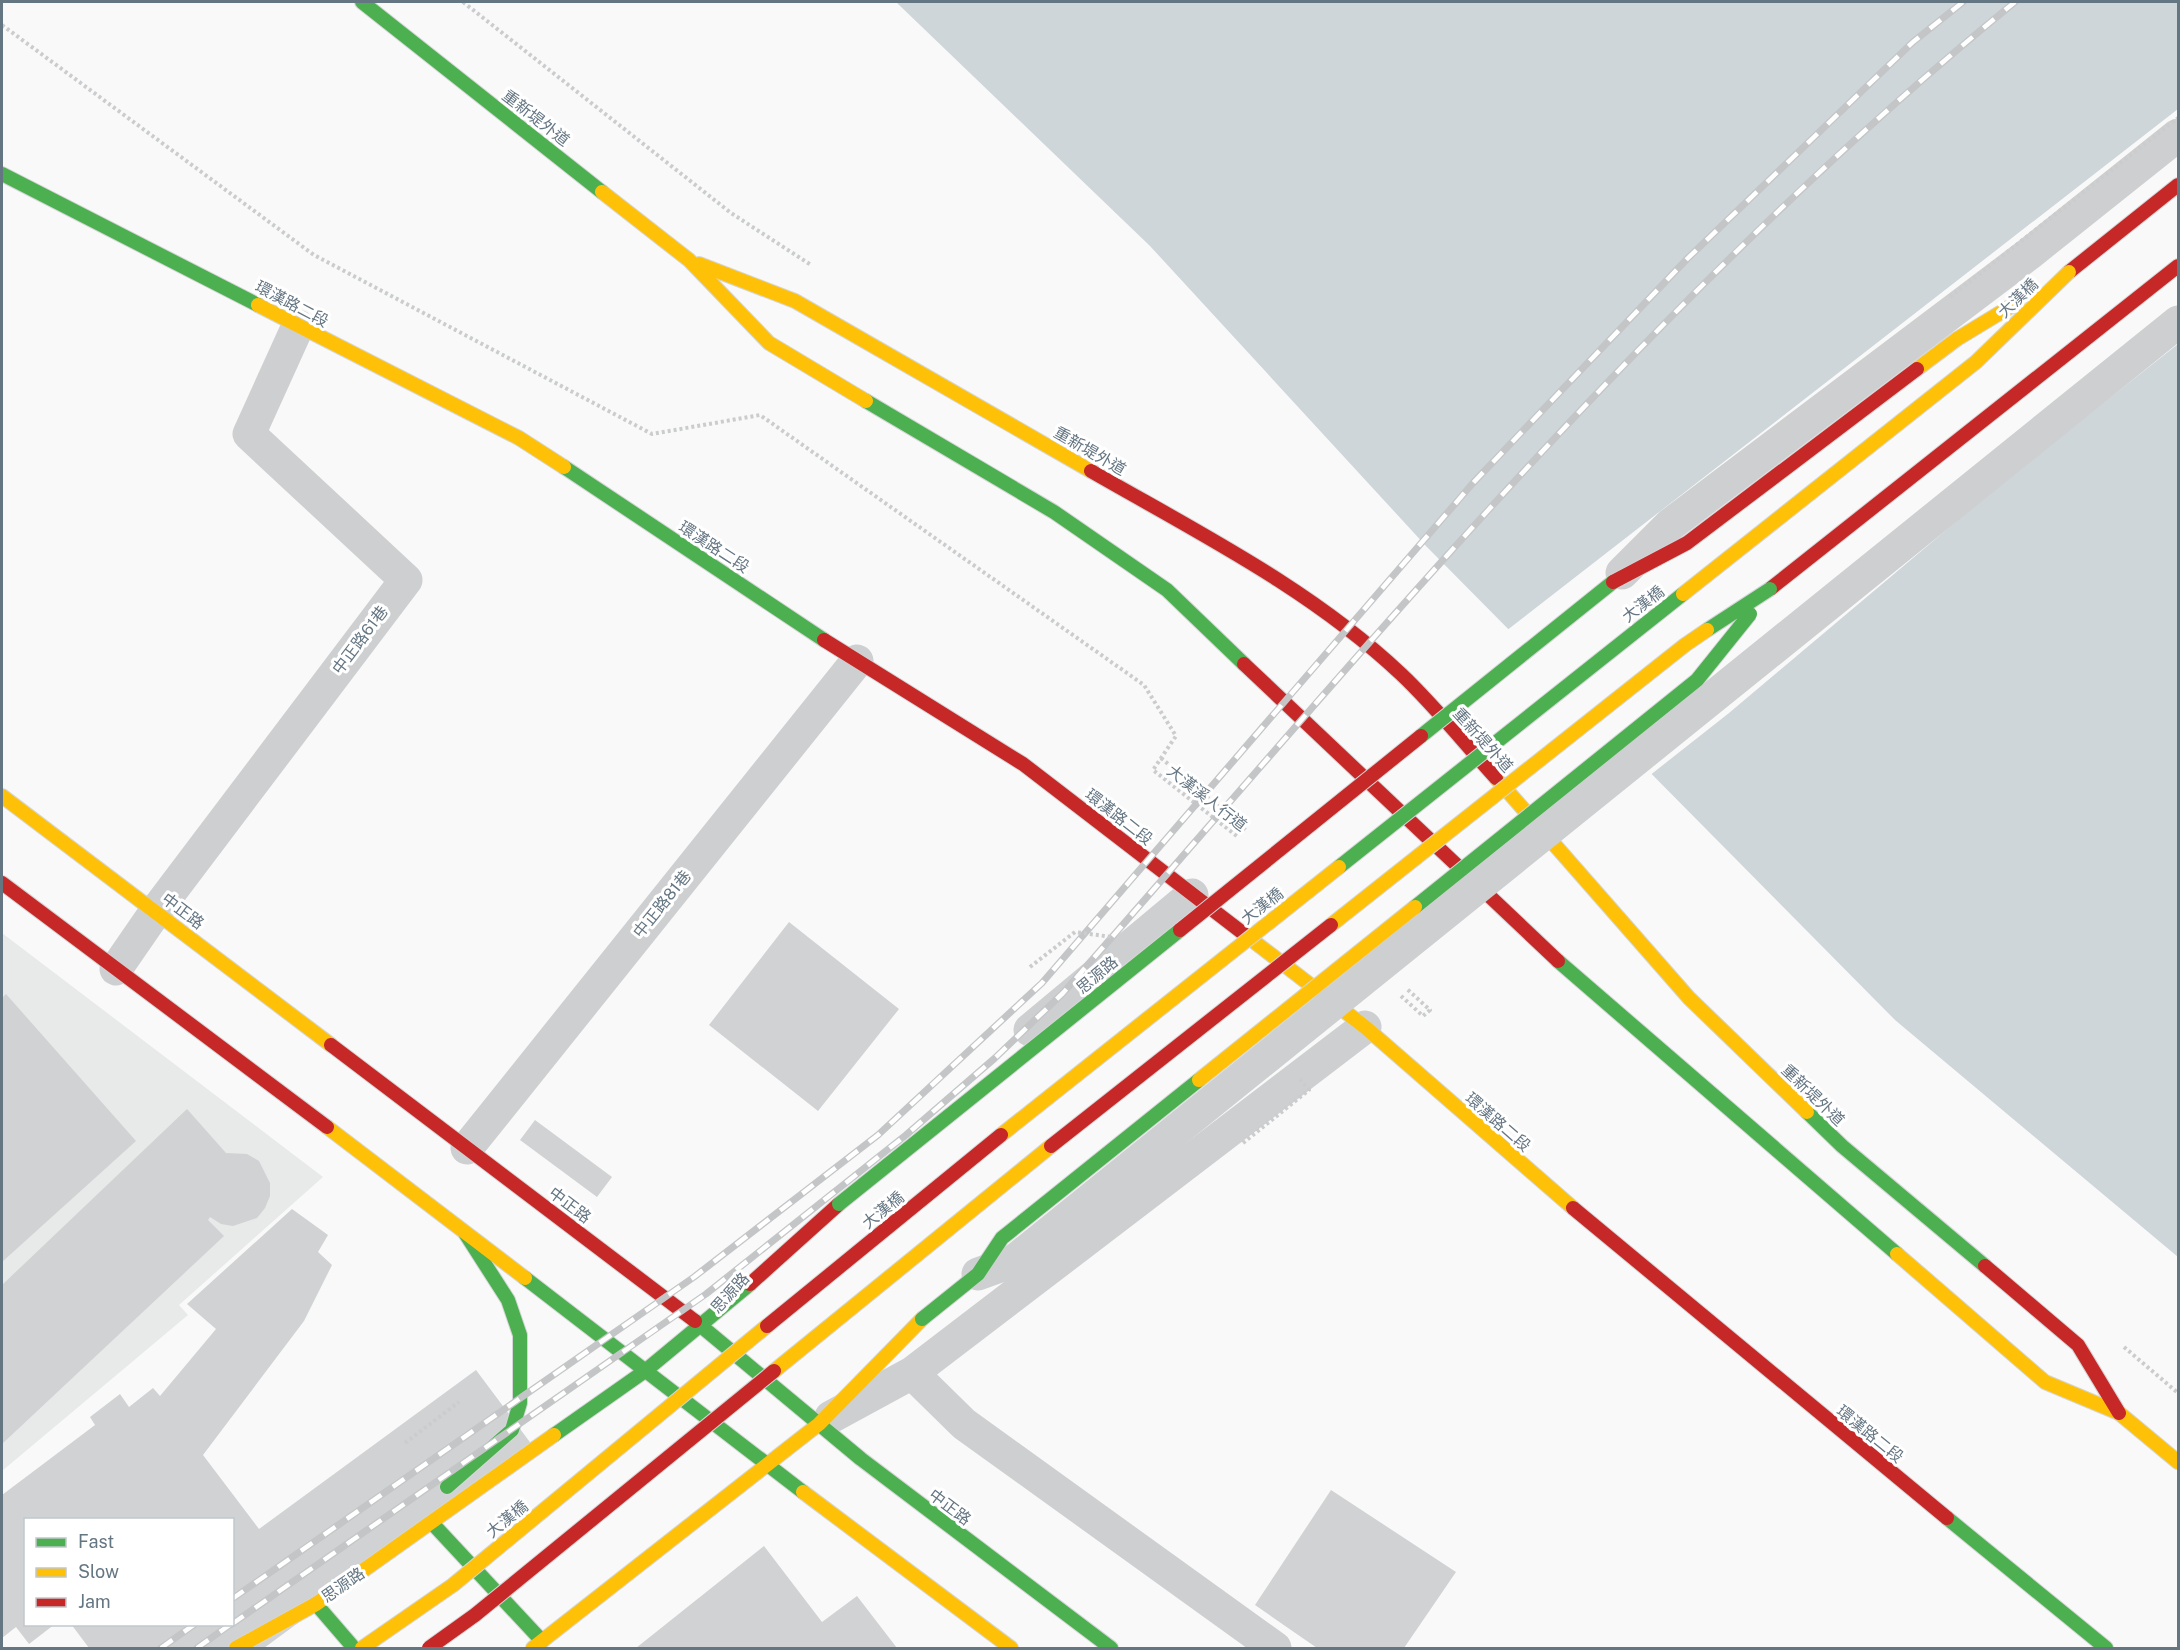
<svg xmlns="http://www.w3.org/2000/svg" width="2180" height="1650" font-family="'Public Sans','Noto Sans TC',sans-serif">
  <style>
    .built { fill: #e8e9e9 }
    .water { fill: #ced6d9 }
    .pier { fill: #f9f9f9 }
    .building { fill: #d0d2d3 }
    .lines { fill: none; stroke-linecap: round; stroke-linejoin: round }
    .fast-casing { stroke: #d5d6d7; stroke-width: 16 }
    .slow-casing { stroke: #d5d6d7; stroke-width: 16 }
    .jam-casing { stroke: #d5d6d7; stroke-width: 16 }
    .path { stroke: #cbcccd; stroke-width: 4; stroke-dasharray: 3 3; stroke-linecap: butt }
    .street { stroke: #cecfd0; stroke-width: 33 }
    .fast { stroke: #4caf50; stroke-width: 14 }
    .slow { stroke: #ffc107; stroke-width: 14 }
    .jam { stroke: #c62828; stroke-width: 14 }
    .rail-casing { stroke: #c3c5c6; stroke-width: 7 }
    .rail { stroke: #fff; stroke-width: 4.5; stroke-dasharray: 14; stroke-linecap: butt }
    .fast-bridge-casing { stroke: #d5d6d7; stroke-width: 16; stroke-linecap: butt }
    .slow-bridge-casing { stroke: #d5d6d7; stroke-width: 16; stroke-linecap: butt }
    .jam-bridge-casing { stroke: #d5d6d7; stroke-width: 16; stroke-linecap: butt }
    .path-bridge { stroke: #cbcccd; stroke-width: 4; stroke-dasharray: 3 3; stroke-linecap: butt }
    .street-bridge { stroke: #cecfd0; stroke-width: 33 }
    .fast-bridge { stroke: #4caf50; stroke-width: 14 }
    .slow-bridge { stroke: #ffc107; stroke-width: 14 }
    .jam-bridge { stroke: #c62828; stroke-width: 14 }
    .labels { text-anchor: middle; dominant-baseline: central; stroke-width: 6; stroke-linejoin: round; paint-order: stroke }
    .street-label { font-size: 16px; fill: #657683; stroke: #fff }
  </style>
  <rect width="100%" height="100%" fill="#f9f9f9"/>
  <path class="built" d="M2,933L323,1177L179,1305L188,1315L2,1471Z"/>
  <path class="water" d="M896,2H2178V1257L1895,1020L1426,546L1150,246Z"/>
  <path class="pier" d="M2178,109V344L2002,483L1729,713L1649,776L1506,631Z"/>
  <path class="building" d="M789,922L899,1009L818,1111L709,1025Z
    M6,994L136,1141L2,1262V998Z
    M187,1109L226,1153L247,1154L259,1161L270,1183V1196L265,1208L257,1218L233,1226L221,1224L210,1217L208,1220L224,1236L2,1444V1285Z
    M535,1120L612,1177L597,1197L520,1140Z
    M292,1209L328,1235L318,1252L332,1265L304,1321L203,1455L259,1529L476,1370L535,1449L264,1648H89L71,1624H232V1520H26V1624H55L29,1644L16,1627L2,1638V1495L95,1425L90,1417L120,1394L129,1407L153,1388L160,1396L216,1329L187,1304Z
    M1331,1490L1456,1572L1404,1648H1317L1255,1605Z
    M764,1546L822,1622L857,1596L897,1648H636Z"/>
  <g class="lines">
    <g class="fast-casing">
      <path id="fast" d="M362,2L602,192
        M2,174L258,305
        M866,401L1054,512L1167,590L1244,664
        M564,467L824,640
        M1558,961L1897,1254
        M1807,1112L1842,1146L1985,1266
        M525,1278L803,1492
        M695,1321L861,1459L1111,1648
        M554,1435L645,1371L750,1284
        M447,1487L512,1430L520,1403V1335L508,1300L465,1233
        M1947,1518L2106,1648
        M432,1523L542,1641
        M316,1604L354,1648"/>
    </g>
    <g class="slow-casing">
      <path id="slow" d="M602,192L689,260L769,343L866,401
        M699,264L795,301L1091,471
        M258,305L519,438L564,467
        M1496,778L1689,998L1807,1112
        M2,796L331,1045
        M1248,937L1365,1027L1573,1208
        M327,1127L525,1278
        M1897,1254L2045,1382L2119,1413L2178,1462
        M803,1492L1011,1648
        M236,1648L316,1604L554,1435
        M533,1648L819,1424L922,1319"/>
    </g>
    <g class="jam-casing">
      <path id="jam" d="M2069,272L2178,185
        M1091,471C1197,532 1311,589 1401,674C1435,706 1465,744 1496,778
        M1770,589L2178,266
        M824,640L1023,764L1248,937
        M1244,664L1558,961
        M2,883L327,1127
        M331,1045L695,1321
        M1573,1208L1947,1518
        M1985,1266L2078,1345L2119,1413
        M750,1284L839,1204"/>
    </g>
    <path class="path" d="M463,2L731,213L811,265
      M2,25L314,255L652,434L760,415L1144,685L1176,736L1153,770L1238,837
      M1161,758L1247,831
      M1401,996L1423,1016L1430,1010L1407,989
      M2124,1347L2178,1393
      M405,1443L459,1402"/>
    <path class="street" d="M1622,573L1671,524L2030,253L2178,135
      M116,969L156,911L406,580L249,434L298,326
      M1030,1030L1192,895
      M467,1148L857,661
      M912,1373L964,1424L1275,1648
      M831,1417L912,1373L1365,1027"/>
    <use href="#fast" class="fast"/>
    <use href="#slow" class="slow"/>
    <use href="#jam" class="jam"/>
    <g class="rail-casing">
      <path id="rail" d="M232,1599L694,1277L878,1135L1042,983L1473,483L1687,259L1913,42L1963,2
        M232,1624L706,1294L906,1135L995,1058L1063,993C1365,650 1658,291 2015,2
        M161,1648L195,1624
        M197,1648L231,1624"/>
    </g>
    <use href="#rail" class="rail"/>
    <g class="fast-bridge-casing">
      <path id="fast-bridge" d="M1707,630L1770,589
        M1421,736L1613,582
        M1339,867L1683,594
        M1415,907L1697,680L1750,614
        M839,1204L1180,930
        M922,1319L978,1274L1002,1238L1199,1080"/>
    </g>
    <g class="slow-bridge-casing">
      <path id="slow-bridge" d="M1917,369L1957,339L2018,302
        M1683,594L1976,362L2069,272
        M1331,925L1685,645L1707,630
        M1199,1080L1415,907
        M1001,1135L1339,867
        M774,1371L1051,1146
        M362,1648L453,1585L767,1326"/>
    </g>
    <g class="jam-bridge-casing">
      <path id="jam-bridge" d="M1613,582L1687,543L1917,369
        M1180,930L1421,736
        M1051,1146L1331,925
        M767,1326L1001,1135
        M429,1648L475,1615L774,1371"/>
    </g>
    <path class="path-bridge" d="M1950,297L2178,118
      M1030,967L1075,932L1112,937
      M1243,1143L1309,1090L1299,1078"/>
    <path class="street-bridge" d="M978,1274L1014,1261L2178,322"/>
    <use href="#fast-bridge" class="fast-bridge"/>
    <use href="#slow-bridge" class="slow-bridge"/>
    <use href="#jam-bridge" class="jam-bridge"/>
  </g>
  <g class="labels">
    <g class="street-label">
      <text transform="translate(536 118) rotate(38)">重新堤外道</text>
      <text transform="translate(2018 298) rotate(-44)">大漢橋</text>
      <text transform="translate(292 304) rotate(28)">環漢路二段</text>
      <text transform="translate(1090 451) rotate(30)">重新堤外道</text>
      <text transform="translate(714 547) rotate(33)">環漢路二段</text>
      <text transform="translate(1643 604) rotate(-38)">大漢橋</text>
      <text transform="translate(360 640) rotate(-53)">中正路61巷</text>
      <text transform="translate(1483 740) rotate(48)">重新堤外道</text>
      <text transform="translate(1207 798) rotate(38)">大漢溪人行道</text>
      <text transform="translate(1119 817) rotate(38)">環漢路二段</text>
      <text transform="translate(662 904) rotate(-51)">中正路81巷</text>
      <text transform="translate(1262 906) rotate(-38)">大漢橋</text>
      <text transform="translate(183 911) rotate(37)">中正路</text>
      <text transform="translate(1097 975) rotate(-40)">思源路</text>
      <text transform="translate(1813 1095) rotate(44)">重新堤外道</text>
      <text transform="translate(1498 1122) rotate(41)">環漢路二段</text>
      <text transform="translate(570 1205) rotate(37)">中正路</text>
      <text transform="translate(883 1210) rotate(-39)">大漢橋</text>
      <text transform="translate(730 1293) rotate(-48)">思源路</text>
      <text transform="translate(1870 1434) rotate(39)">環漢路二段</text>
      <text transform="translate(950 1507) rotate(37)">中正路</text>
      <text transform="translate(507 1519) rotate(-39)">大漢橋</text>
      <text transform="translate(343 1585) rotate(-35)">思源路</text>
    </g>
  </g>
  <rect width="2180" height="1650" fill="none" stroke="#657683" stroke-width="6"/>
  <rect x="24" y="1518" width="210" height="108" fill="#ffffff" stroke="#c1c8cd" stroke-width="1.5"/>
  <rect x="36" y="1538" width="30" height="9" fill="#4caf50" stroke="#c1c8cd" stroke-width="1.5"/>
  <text x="78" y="1548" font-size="18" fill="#657683">Fast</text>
  <rect x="36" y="1568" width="30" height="9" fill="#ffc107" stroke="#c1c8cd" stroke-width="1.5"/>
  <text x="78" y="1578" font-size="18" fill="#657683">Slow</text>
  <rect x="36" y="1598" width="30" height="9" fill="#c62828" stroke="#c1c8cd" stroke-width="1.5"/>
  <text x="78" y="1608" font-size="18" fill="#657683">Jam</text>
</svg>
